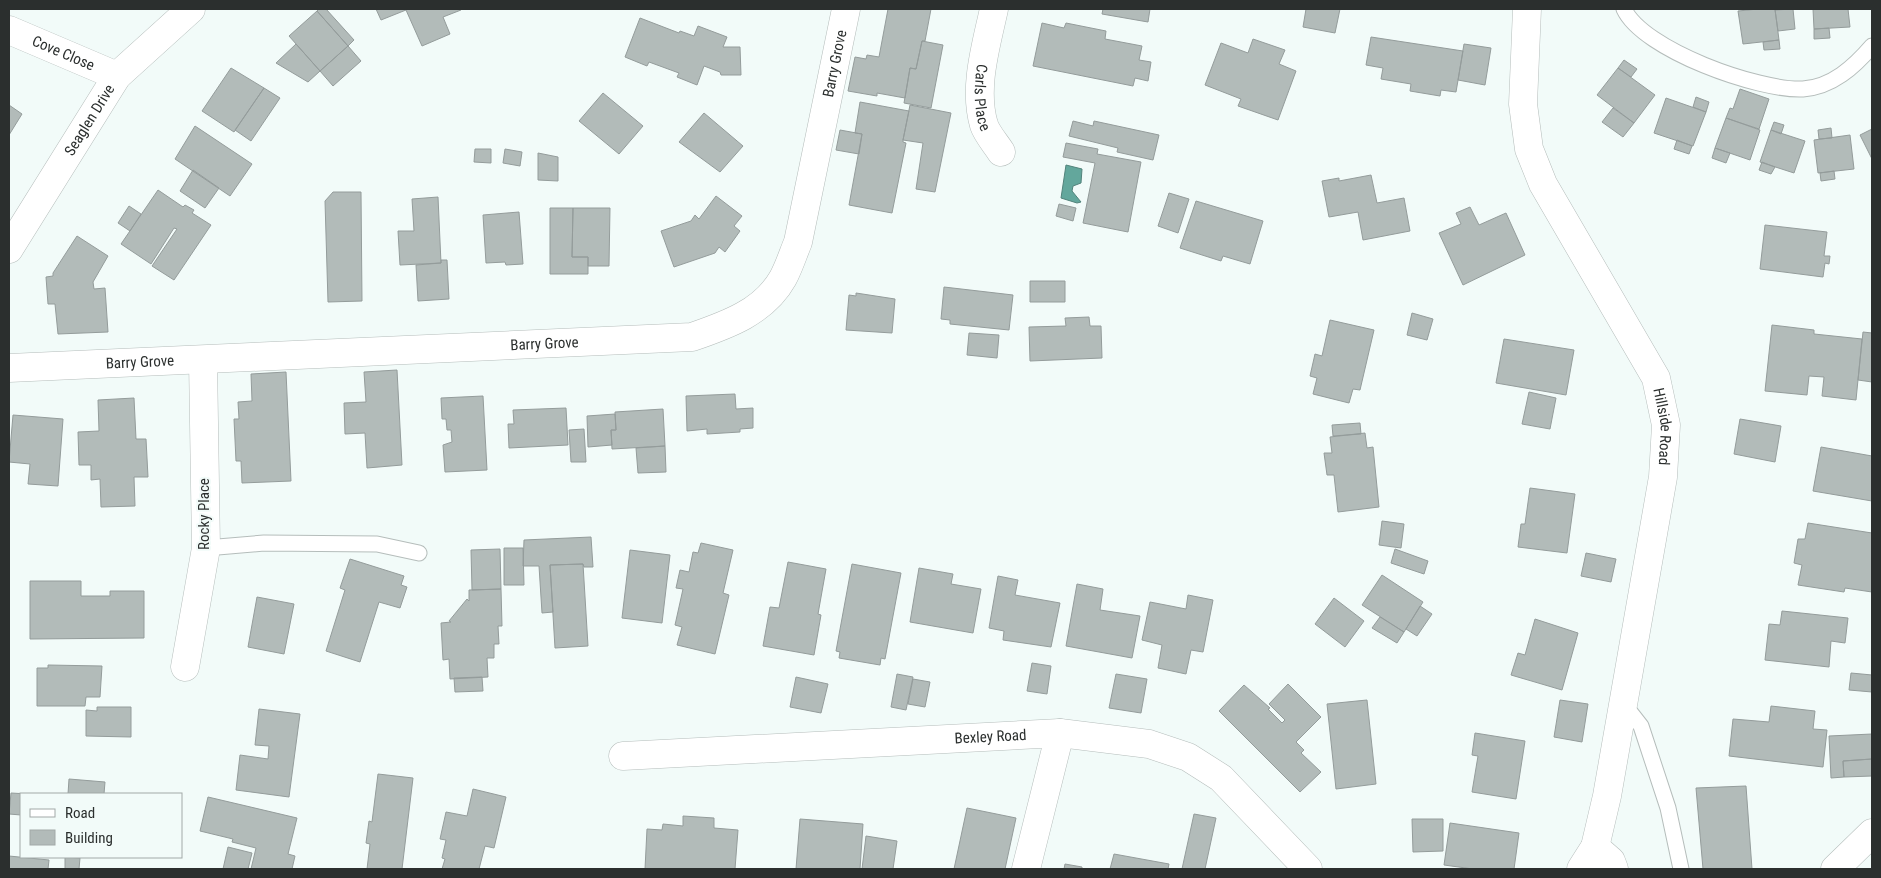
<svg xmlns="http://www.w3.org/2000/svg" width="1881" height="878" font-family="'Roboto Condensed',sans-serif">
  <style>
    .water { fill: #63a79c; stroke: #52837b }
    .building { fill: #b2bbb9; stroke: #949c9b }
    .lines { fill: none; stroke-linecap: round; stroke-linejoin: round }
    .lane-casing { stroke: #b5bdbb; stroke-width: 17 }
    .street-casing { stroke: #b5bdbb; stroke-width: 29 }
    .lane { stroke: #fff; stroke-width: 15 }
    .street { stroke: #fff; stroke-width: 28 }
    .labels { text-anchor: middle; dominant-baseline: central; stroke-width: 4; stroke-linejoin: round; paint-order: stroke }
    .street-label { font-size: 15px; fill: #2b2f2e; stroke: #f2fbf9 }
  </style>
  <rect width="100%" height="100%" fill="#f2fbf9"/>
  <path class="water" d="M1066,165L1082,169L1081,183L1073,186L1072,191L1081,202L1077,203L1061,198Z"/>
  <path class="building" d="M319,9H326L354,40L348,46L317,11Z
    M376,9H460L461,10L443,17L450,34L422,46L406,10L381,20Z
    M888,9H931L925,41H922L916,69L910,68L905,98L877,93V96L848,91L855,57L866,59L867,55L879,57Z
    M1103,9H1150L1148,22L1102,14Z
    M1306,9H1340L1335,33L1303,27Z
    M1758,9H1775L1779,40L1743,44L1738,11Z
    M1793,9L1795,29L1778,31L1775,10Z
    M1813,9H1848L1850,27L1814,29Z
    M317,11L348,46L320,71L289,36Z
    M640,18L679,33L680,31L694,36L698,26L727,37L723,47H740L741,75H721L720,72L704,66L697,85L677,77L679,73L649,62L647,66L625,57Z
    M1042,23L1064,28L1066,23L1106,31L1105,39L1142,46L1139,60L1151,62L1148,81L1135,78L1133,86L1033,66Z
    M1829,28L1830,38L1814,39V29Z
    M1371,37L1463,51L1456,92L1441,90L1440,96L1410,91L1411,84L1381,79L1383,68L1366,65Z
    M1253,39L1285,50L1279,64L1296,71L1278,120L1238,106L1241,99L1205,85L1221,43L1248,53Z
    M1779,40L1780,49L1764,50L1763,42Z
    M922,41L943,45L931,108L904,103L910,68L916,69Z
    M296,44L320,71L308,82L276,63Z
    M1464,44L1491,48L1485,85L1458,80Z
    M348,46L361,61L333,86L320,71Z
    M1624,60L1637,69L1631,77L1618,68Z
    M231,68L264,88L234,132L202,111Z
    M1618,68L1655,95L1634,123L1597,95Z
    M264,88L280,98L251,141L235,130Z
    M1740,89L1769,99L1759,129L1726,118L1730,108L1733,109Z
    M603,93L643,126L619,154L579,121Z
    M1696,97L1709,102L1706,112L1693,107Z
    M1666,98L1706,112L1693,146L1654,133Z
    M860,102L909,111L903,140V142L906,143L892,213L849,205L862,134L855,133Z
    M9,105L22,114L9,135Z
    M910,105L951,113L935,192L916,189L923,143L903,140Z
    M1613,108L1634,123L1623,137L1602,122Z
    M704,113L743,146L720,172L679,142Z
    M1726,118L1760,130L1750,160L1715,148Z
    M1073,121L1093,126L1094,121L1159,135L1153,160L1117,152L1118,148L1069,136Z
    M1774,122L1784,125L1781,134L1771,130Z
    M195,126L252,164L230,196L175,159Z
    M1831,128L1832,138L1819,139L1818,130Z
    M1872,129V159L1860,135Z
    M840,130L862,134L859,154L836,150Z
    M1771,130L1805,141L1794,173L1760,162Z
    M1850,135L1854,169L1818,173L1814,140Z
    M1677,140L1692,146L1689,154L1674,149Z
    M1066,143L1098,149L1097,154L1141,162L1128,232L1083,223L1095,163L1063,157Z
    M1715,148L1730,153L1726,163L1712,158Z
    M475,149H491V163L474,162Z
    M505,149L522,152L520,166L503,163Z
    M538,153L558,157V181L538,180Z
    M1762,162L1775,167L1771,174L1759,170Z
    M193,170L219,188L205,208L180,191Z
    M1834,171L1835,179L1821,181L1820,173Z
    M1371,175L1377,203L1404,198L1410,231L1363,240L1358,212L1329,217L1322,181L1339,178V181Z
    M158,190L183,207L185,205L194,210L192,213L211,225L174,280L152,266L177,229L174,228L151,264L121,244Z
    M333,192H361L362,301L328,302L325,201Z
    M1169,193L1189,199L1178,233L1158,226Z
    M716,196L742,216L734,226L740,231L725,252L719,247L715,253L674,267L661,231L691,221L695,215L699,219Z
    M438,197L441,263L400,265L398,231H414L412,199Z
    M1196,201L1263,221L1250,264L1223,256L1221,261L1180,248Z
    M1059,204L1076,208L1073,221L1056,216Z
    M129,206L141,214L130,231L118,223Z
    M1470,207L1479,225L1506,213L1525,255L1463,285L1439,233L1461,224L1456,213Z
    M550,208H573L572,257H588V274H550Z
    M573,208H610L609,266H588V257H572Z
    M519,212L523,264L506,265L505,262L486,263L483,215Z
    M1765,225L1827,232L1824,256H1830L1829,264L1825,263L1823,277L1760,269Z
    M77,236L108,256L93,282L94,289L105,288L108,332L58,334L55,304H48L46,277L53,276V273Z
    M441,260H447L449,299L418,301L416,265L441,263Z
    M1030,281H1065V302H1030Z
    M944,287L1013,295L1009,330L950,324V320L941,319Z
    M856,293L895,299L892,333L846,330L849,295L856,296Z
    M1412,313L1433,319L1427,340L1407,335Z
    M1089,317L1090,326H1101L1102,358L1030,361L1029,327L1066,326L1065,318Z
    M1330,320L1374,330L1360,390L1353,389L1349,403L1313,394L1317,378L1310,376L1315,354L1322,356Z
    M1772,325L1814,330V334L1862,339L1856,400L1822,396L1824,377L1809,376L1807,395L1765,391Z
    M1863,332L1872,333V382L1858,380Z
    M969,333L999,335L997,358L967,355Z
    M1504,339L1574,350L1566,395L1496,383Z
    M397,370L402,465L367,468L365,433L345,434L344,403L366,402L364,372Z
    M286,372L291,481L242,483L241,461H236L234,419H239L238,402L252,401L251,374Z
    M1529,392L1556,398L1550,429L1522,424Z
    M735,394L736,409L753,408V428L740,429V432L707,434V429L687,431L686,396Z
    M483,396L487,470L445,472L443,445L452,442L451,430H447L446,419H442L441,398Z
    M134,398L136,439H146L148,477H134L135,506L101,507L100,479L91,480V465H79L78,432L99,431L98,400Z
    M566,408L568,445L509,448L508,424H514L513,410Z
    M663,409L665,446L612,449L611,430H616L615,412Z
    M615,414L616,430H611L612,445L588,447L587,416Z
    M13,415L63,419L58,486L28,484L30,464L9,462Z
    M1740,419L1781,426L1775,462L1734,454Z
    M1360,423L1361,434L1333,436L1332,425Z
    M584,429L586,462H571L569,430Z
    M1365,433L1367,448L1373,447L1379,507L1338,512L1334,475H1327L1324,453H1332L1330,437Z
    M665,446L666,472L638,473L636,448Z
    M1821,447L1872,456V501L1813,491Z
    M1530,488L1575,494L1567,553L1518,547L1521,524H1525Z
    M1382,521L1404,524L1401,548L1379,545Z
    M1808,523L1872,533V592L1845,588L1844,592L1798,585L1802,565L1794,563L1798,539H1805Z
    M591,537L593,567H584L583,564L550,565L553,612L542,613L539,566H523L524,540Z
    M701,543L733,550L723,593L729,595L715,654L677,645L682,627L675,625L683,589L676,588L680,570L689,572L693,552L698,553Z
    M504,548H523L524,585H504Z
    M500,549L501,589L472,590L471,550Z
    M1395,549L1428,561L1424,574L1391,563Z
    M630,550L670,555L662,623L622,618Z
    M1586,553L1616,559L1611,582L1581,576Z
    M350,559L404,576L401,585L407,587L400,608L379,602L360,662L326,651L345,590L340,588Z
    M788,562L826,569L818,614L821,615L814,655L763,646L770,607L779,608Z
    M583,564L588,646L555,648L550,565Z
    M852,564L901,573L885,659L881,658L880,665L839,658L840,652L836,651Z
    M919,568L953,574L951,584L981,589L973,633L910,622Z
    M1382,575L1423,602L1404,632L1362,605Z
    M998,576L1018,580L1015,595L1060,603L1051,647L1003,640L1004,631L989,628Z
    M30,581H81V596H110V591H144V638L30,639Z
    M1077,584L1103,589L1100,610L1140,616L1132,658L1066,646Z
    M501,589L502,626H498L499,644H494V658H487L488,677L450,679L449,659L443,660L441,623L451,622L449,621L467,599L469,601V590Z
    M1188,595L1213,600L1203,652L1191,650L1186,674L1158,668L1162,645L1142,640L1150,602L1186,609Z
    M257,597L294,604L284,654L248,647Z
    M1334,598L1364,621L1345,647L1315,624Z
    M1420,606L1432,614L1417,636L1406,629Z
    M1782,611L1848,618L1845,643L1831,641L1829,667L1765,660L1769,624L1780,625Z
    M1380,617L1404,632L1397,643L1372,628Z
    M1535,619L1578,633L1562,690L1511,675L1518,653L1525,655Z
    M1032,663L1051,666L1047,694L1027,691Z
    M48,665L102,666L100,697H86L85,706H37V668H48Z
    M1851,673L1872,675V692L1849,690Z
    M897,674L913,677L906,710L891,707Z
    M1116,674L1147,679L1141,713L1109,708Z
    M482,677L483,691L455,692L454,678Z
    M796,677L828,684L821,713L790,707Z
    M913,679L930,682L925,707L908,704Z
    M1288,684L1321,717L1296,742L1304,750L1301,753L1321,772L1300,792L1219,711L1244,685L1270,708L1268,709L1282,723L1285,720L1269,704Z
    M1367,700L1376,784L1336,789L1327,704Z
    M1560,700L1588,704L1582,742L1554,737Z
    M1771,706L1815,711L1813,729L1827,730L1823,767L1729,756L1733,719L1769,722Z
    M97,707H131V737L86,736V710L97,711Z
    M259,709L300,714L289,797L236,790L240,755L268,759L269,746L255,745Z
    M1475,733L1525,741L1516,799L1472,792L1478,756L1472,755Z
    M1872,734V759L1843,761L1844,777L1831,778L1829,736Z
    M1872,759V776L1844,777L1843,761Z
    M378,774L413,778L402,869H367L370,844L366,843L369,821L372,822Z
    M69,779L105,782L104,794H68Z
    M1746,786L1752,869H1703L1696,788Z
    M473,789L506,797L494,848L485,846L479,869H442L445,859L442,858L446,840L440,839L446,812L467,816Z
    M11,793L28,794H21V815L9,814Z
    M208,797L297,818L288,854L295,856L292,869H251L256,848L232,842L233,839L200,831Z
    M967,808L1016,818L1005,869H954Z
    M1194,814L1216,818L1205,869H1182Z
    M683,816L714,818V828L738,830L735,869H645L647,829L662,830L663,824L683,826Z
    M800,819L863,824L860,869H796Z
    M1412,819H1443V851L1413,852Z
    M1450,823L1519,833L1514,869H1473L1444,865Z
    M866,836L897,841L893,869H862Z
    M228,847L252,853L248,869H223Z
    M1114,854L1169,864L1168,869H1110Z
    M9,856L49,860L48,869H9Z
    M65,857L80,858L79,869H65Z
    M1065,864L1082,867V869H1064Z"/>
  <g class="lines">
    <g class="lane-casing">
      <path id="lane" d="M1624,9C1643,50 1759,91 1803,89C1832,87 1854,67 1872,46
        M206,548L264,543L377,544L419,553
        M1623,703L1641,726L1668,808L1681,869"/>
    </g>
    <g class="street-casing">
      <g id="street">
        <path id="s1" d="M994,9C986,46 973,88 984,125C987,134 996,144 1001,152"/>
        <path id="s2" d="M1527,9L1523,104L1529,149L1543,184L1656,378L1666,425L1663,477L1607,796L1595,847L1581,869"/>
        <path id="s3" d="M9,30L117,76"/>
        <path id="s4" d="M9,249L117,76L191,9"/>
        <path id="s5" d="M9,368L692,337C727,325 764,312 783,278C789,267 793,254 798,242L846,9"/>
        <path d="M185,667L206,548L203,360"/>
        <path id="s6" d="M623,756L1060,733L1149,744L1188,757L1221,778L1308,869"/>
        <path d="M1595,847L1611,861L1614,869"/>
        <path d="M1026,869L1060,733"/>
        <path d="M1835,869L1872,833"/>
      </g>
    </g>
    <use href="#lane" class="lane"/>
    <use href="#street" class="street"/>
  </g>
  <g class="labels">
    <g class="street-label">
      <text stroke="none"><textPath href="#s3" startOffset="59">Cove Close</textPath></text>
      <text stroke="none"><textPath href="#s5" startOffset="1016">Barry Grove</textPath></text>
      <text stroke="none"><textPath href="#s1" startOffset="90">Carls Place</textPath></text>
      <text stroke="none"><textPath href="#s4" startOffset="152">Seaglen Drive</textPath></text>
      <text stroke="none"><textPath href="#s5" startOffset="536">Barry Grove</textPath></text>
      <text stroke="none"><textPath href="#s5" startOffset="131">Barry Grove</textPath></text>
      <text stroke="none"><textPath href="#s2" startOffset="452">Hillside Road</textPath></text>
      <text transform="translate(204 514) rotate(-90)">Rocky Place</text>
      <text stroke="none"><textPath href="#s6" startOffset="368">Bexley Road</textPath></text>
    </g>
  </g>
  <rect width="1881" height="878" fill="none" stroke="#2b2f2e" stroke-width="20"/>
  <rect x="20" y="793" width="162" height="65" fill="#f2fbf9" stroke="#a2a9a8"/>
  <rect x="30" y="809" width="25" height="8" fill="#ffffff" stroke="#a2a9a8"/>
  <text x="65" y="818" font-size="15" fill="#2b2f2e">Road</text>
  <rect x="30" y="830" width="25" height="15" fill="#b2bbb9" stroke="#a2a9a8"/>
  <text x="65" y="843" font-size="15" fill="#2b2f2e">Building</text>
</svg>
